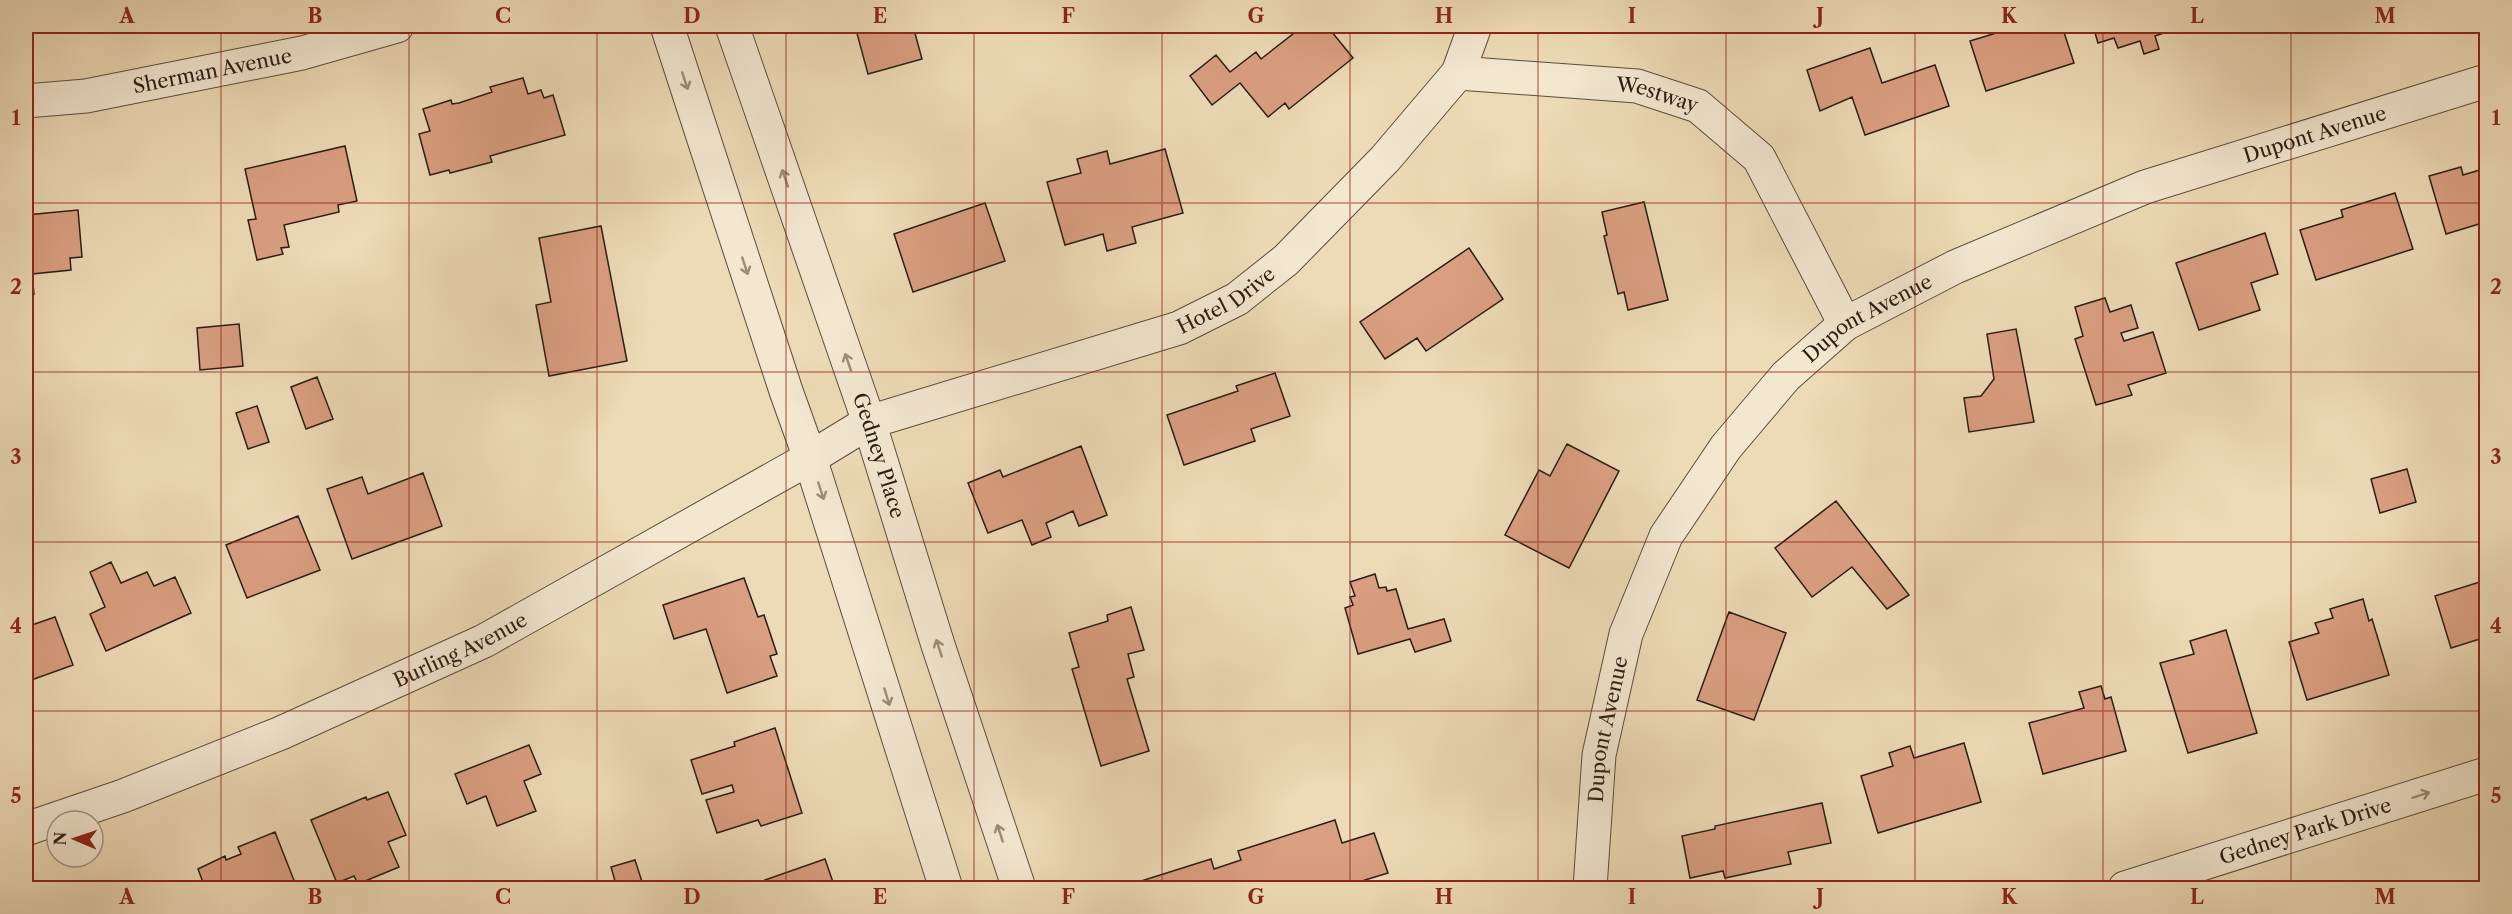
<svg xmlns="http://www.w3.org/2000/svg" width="2512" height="914" font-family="'Libre Caslon Text',serif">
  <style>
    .building { fill: #da9f81; stroke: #291e14; stroke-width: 1.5 }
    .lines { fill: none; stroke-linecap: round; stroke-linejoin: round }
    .minor-casing { stroke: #5a4d3c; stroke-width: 35 }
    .minor { stroke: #f3e7d0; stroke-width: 33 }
    .oneway { stroke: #988d7b }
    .grid { fill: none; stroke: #8f2418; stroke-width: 1.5; stroke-opacity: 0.55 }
    .labels { text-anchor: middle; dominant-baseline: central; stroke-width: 4.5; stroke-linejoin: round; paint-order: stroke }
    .street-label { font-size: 20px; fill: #291e14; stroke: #f3e7d0 }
    .neatline { fill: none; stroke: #8f2418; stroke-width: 2 }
    .grid-label { font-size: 20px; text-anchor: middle; font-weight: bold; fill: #8f2418 }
  </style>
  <rect width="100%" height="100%" fill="#eddab6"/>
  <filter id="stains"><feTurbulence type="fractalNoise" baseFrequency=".00333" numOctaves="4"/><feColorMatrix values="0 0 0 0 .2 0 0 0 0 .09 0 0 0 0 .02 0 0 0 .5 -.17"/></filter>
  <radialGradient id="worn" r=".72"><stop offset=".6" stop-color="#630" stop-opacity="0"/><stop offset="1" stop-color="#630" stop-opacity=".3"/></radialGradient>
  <path class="building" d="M855,26H913L922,59L868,74Z
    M1289,26H1327L1353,58L1289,109L1285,103L1268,117L1240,83L1212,105L1190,76L1216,55L1230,72L1256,52L1261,59L1294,33Z
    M2019,26H2062L2074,63L1986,91L1970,41Z
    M2093,26H2172L2173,30L2155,36L2159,49L2144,54L2140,41L2118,48L2114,38L2098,43Z
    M1870,48L1882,83L1935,65L1949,106L1865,135L1852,97L1820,111L1807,70Z
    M523,78L528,94L541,90L544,98L553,95L565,135L490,156L492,162L450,173L449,170L430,175L419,134L430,131L423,109L451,100L452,104L459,103L492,92L490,87Z
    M345,146L357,201L338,205L339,212L284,225L289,247L281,248L283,254L257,260L248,220L256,219L245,169Z
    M1165,149L1183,213L1132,227L1136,243L1107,251L1103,234L1065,245L1047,182L1081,173L1077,159L1107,151L1110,164Z
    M2461,167L2463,175L2486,168V249L2479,224L2446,234L2429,176Z
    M2395,193L2413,249L2316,280L2300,230L2343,217L2341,210Z
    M1644,202L1668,300L1628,310L1624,292L1618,294L1604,236L1607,235L1602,212Z
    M985,203L1005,261L913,292L894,234Z
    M78,210L82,257L70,258L71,270L32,274L34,294L26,295V215Z
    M601,226L627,361L549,376L536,305L551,302L539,238Z
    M2265,233L2278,274L2251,283L2260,310L2199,330L2176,263Z
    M1469,248L1503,299L1426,351L1417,338L1385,359L1360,322Z
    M2105,298L2110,312L2131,305L2138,328L2121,333L2124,341L2153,332L2166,373L2128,385L2132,395L2096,405L2075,339L2083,336L2075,307Z
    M239,324L243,366L200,370L197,328Z
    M2016,329L2034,422L1969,432L1964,398L1981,396L1994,379L1987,334Z
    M1275,373L1290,416L1251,429L1255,441L1184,465L1167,415L1238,391L1236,386Z
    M317,377L333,419L306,429L291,387Z
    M257,406L269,442L248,449L236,413Z
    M1567,444L1619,471L1569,568L1505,535L1539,470L1550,476Z
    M1081,446L1107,515L1079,526L1073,511L1046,523L1051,537L1032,545L1022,520L988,533L968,483L1000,470L1003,477Z
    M2407,469L2416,502L2380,513L2371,479Z
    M423,473L442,526L352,559L327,489L362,477L368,494Z
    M1836,501L1909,595L1887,609L1852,567L1812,597L1775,548Z
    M298,516L320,570L247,598L226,545Z
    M111,562L121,583L147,572L154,586L175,577L191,613L106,651L90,614L105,607L90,572Z
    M1375,574L1379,588L1386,587L1387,591L1396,589L1408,629L1444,619L1451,641L1415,652L1410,639L1358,654L1345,608L1353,605L1350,597L1355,596L1350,582Z
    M744,578L758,617L764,615L777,654L770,656L777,676L727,693L706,629L674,639L663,605Z
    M2486,580V642L2484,643L2483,638L2451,648L2435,596Z
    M2363,599L2369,621L2372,619L2389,675L2307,700L2289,642L2319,633L2315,623L2333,618L2330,609Z
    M1131,607L1144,650L1128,654L1134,677L1127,679L1149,751L1101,766L1072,669L1079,667L1069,633L1108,621L1107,615Z
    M1729,612L1786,633L1754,720L1697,700Z
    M55,617L73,665L26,682V627Z
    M2226,630L2257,733L2188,753L2160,663L2194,654L2190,641Z
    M2101,686L2105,699L2111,697L2126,751L2043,774L2029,723L2084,708L2079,692Z
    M775,728L802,813L761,826L758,820L717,833L706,800L734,792L732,785L702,794L691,760L735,746L734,742Z
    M1964,743L1981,802L1878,833L1861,776L1893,766L1889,753L1910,746L1914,758Z
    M529,745L541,774L524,781L536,811L497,826L486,796L467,804L455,774Z
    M388,792L406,835L388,842L399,867L358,884L354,876L337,883L311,820L366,797L367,800Z
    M1822,803L1831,843L1788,852L1791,864L1725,878L1723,871L1690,878L1682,836L1715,829V826Z
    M1335,820L1342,843L1374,833L1388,873L1339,888H1119L1211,859L1214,869L1241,860L1238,851Z
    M275,832L297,888H205L198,869L225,856L226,860L241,854L238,847Z
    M825,859L835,888H768L765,880Z
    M635,860L644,888H617L611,867Z
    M149,883L151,888H135Z"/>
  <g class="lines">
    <g class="minor-casing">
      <g id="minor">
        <path d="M667,26L786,391L810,458L946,888"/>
        <path id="s1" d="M732,26L869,422L938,645L1019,888"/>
        <path id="s2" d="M1458,73L1637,86L1698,106L1759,158L1845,324"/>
        <path id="s3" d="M26,101L86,96L302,53L397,26"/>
        <path id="s4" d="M26,829L123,796L281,733L484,641L810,458L869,422L1179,328L1237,299L1286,260L1385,159L1458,73L1475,26"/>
        <path id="s5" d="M1590,888L1599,755L1626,634L1666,536L1726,447L1786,376L1845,324L1955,267L2145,187L2486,81"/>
        <path id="s6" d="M2125,888L2486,774"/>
      </g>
    </g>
    <use href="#minor" class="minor"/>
  </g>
  <defs><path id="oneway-shaft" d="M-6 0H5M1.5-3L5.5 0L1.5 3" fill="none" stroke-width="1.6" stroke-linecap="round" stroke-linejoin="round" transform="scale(1.5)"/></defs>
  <g class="oneway">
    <use href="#oneway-shaft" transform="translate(685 81) rotate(72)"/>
    <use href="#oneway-shaft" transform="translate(785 178) rotate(-109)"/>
    <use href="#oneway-shaft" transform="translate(745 266) rotate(72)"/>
    <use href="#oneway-shaft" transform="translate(848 362) rotate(-109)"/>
    <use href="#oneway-shaft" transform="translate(821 491) rotate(72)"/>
    <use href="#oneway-shaft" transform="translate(939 648) rotate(-108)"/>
    <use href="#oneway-shaft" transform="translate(887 697) rotate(73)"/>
    <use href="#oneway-shaft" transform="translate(2421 795) rotate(-18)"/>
    <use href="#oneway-shaft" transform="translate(1000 833) rotate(-108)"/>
  </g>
  <path class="grid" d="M221,26V888M409,26V888M597,26V888M786,26V888M974,26V888M1162,26V888M1350,26V888M1538,26V888M1726,26V888M1915,26V888M2103,26V888M2291,26V888M26,203H2486M26,372H2486M26,542H2486M26,711H2486"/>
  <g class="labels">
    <g class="street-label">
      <text stroke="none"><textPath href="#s3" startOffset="189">Sherman Avenue</textPath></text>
      <text stroke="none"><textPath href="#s2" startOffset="201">Westway</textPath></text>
      <text stroke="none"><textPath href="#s5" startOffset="1150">Dupont Avenue</textPath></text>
      <text stroke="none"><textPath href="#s4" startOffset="1317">Hotel Drive</textPath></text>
      <text stroke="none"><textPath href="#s5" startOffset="664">Dupont Avenue</textPath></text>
      <text stroke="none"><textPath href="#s1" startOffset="454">Gedney Place</textPath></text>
      <text stroke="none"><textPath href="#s4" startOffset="470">Burling Avenue</textPath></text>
      <text stroke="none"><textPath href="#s5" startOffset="160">Dupont Avenue</textPath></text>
      <text stroke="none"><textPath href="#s6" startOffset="189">Gedney Park Drive</textPath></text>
    </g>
  </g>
  <rect width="2512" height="914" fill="none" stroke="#eddab6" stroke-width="66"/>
  <g transform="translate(75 839) rotate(272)"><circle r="28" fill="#f3e7d0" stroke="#a29785" stroke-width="1.5"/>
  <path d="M0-4.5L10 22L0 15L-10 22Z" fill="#8f2418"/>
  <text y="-9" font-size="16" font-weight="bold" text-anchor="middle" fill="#291e14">N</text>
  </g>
  <rect x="33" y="33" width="2446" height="848" class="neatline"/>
  <g class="grid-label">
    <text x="127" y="23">A</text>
    <text x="315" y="23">B</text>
    <text x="503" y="23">C</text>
    <text x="692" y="23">D</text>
    <text x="880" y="23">E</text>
    <text x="1068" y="23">F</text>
    <text x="1256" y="23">G</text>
    <text x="1444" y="23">H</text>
    <text x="1632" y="23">I</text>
    <text x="1820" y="23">J</text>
    <text x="2009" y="23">K</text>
    <text x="2197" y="23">L</text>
    <text x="2385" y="23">M</text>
    <text x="16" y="125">1</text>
    <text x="2496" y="125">1</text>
    <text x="16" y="294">2</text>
    <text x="2496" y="294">2</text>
    <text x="16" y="464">3</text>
    <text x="2496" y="464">3</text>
    <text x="16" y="633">4</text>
    <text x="2496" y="633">4</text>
    <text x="16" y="803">5</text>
    <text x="2496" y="803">5</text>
    <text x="127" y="904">A</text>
    <text x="315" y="904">B</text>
    <text x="503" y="904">C</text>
    <text x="692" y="904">D</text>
    <text x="880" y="904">E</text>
    <text x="1068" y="904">F</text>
    <text x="1256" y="904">G</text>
    <text x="1444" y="904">H</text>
    <text x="1632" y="904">I</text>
    <text x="1820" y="904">J</text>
    <text x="2009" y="904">K</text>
    <text x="2197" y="904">L</text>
    <text x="2385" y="904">M</text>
  </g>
  <rect width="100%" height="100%" filter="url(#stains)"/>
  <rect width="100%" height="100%" fill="url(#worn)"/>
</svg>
